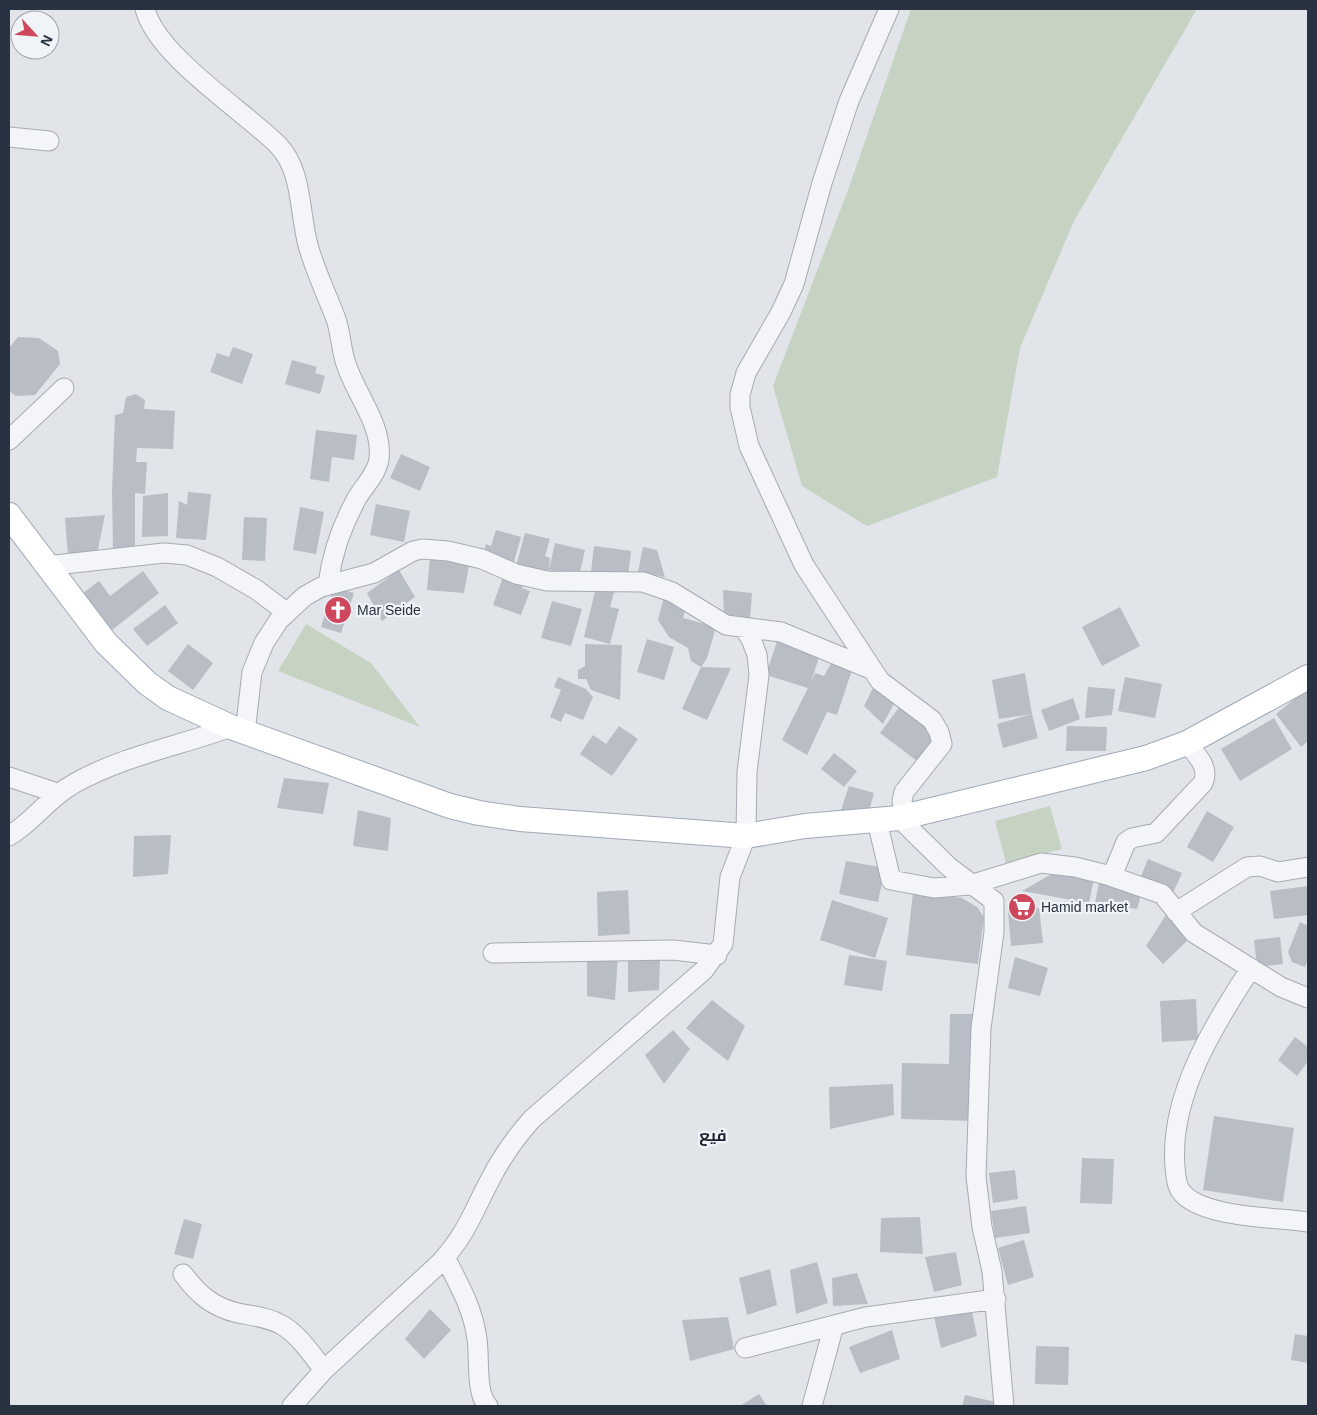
<svg xmlns="http://www.w3.org/2000/svg" width="1317" height="1415" font-family="Arial,Cairo,sans-serif">
  <style>
    .green { fill: #c6d3c2 }
    .building { fill: #b8bdc6 }
    .lines { fill: none; stroke-linecap: round; stroke-linejoin: round }
    .minor-casing { stroke: #a6abb3; stroke-width: 21 }
    .major-casing { stroke: #a0a9b5; stroke-width: 26 }
    .minor { stroke: #f3f5f8; stroke-width: 19 }
    .major { stroke: #fff; stroke-width: 24 }
    .labels { text-anchor: middle; dominant-baseline: central; stroke-width: 4.5; stroke-linejoin: round; paint-order: stroke }
    .poi-label { font-size: 14px; fill: #293241; stroke: #f0f3f7; text-anchor: start }
    .quarter-label { font-size: 16px; font-weight: bold; fill: #1b2332; stroke: #f0f3f7 }
  </style>
  <rect width="100%" height="100%" fill="#e1e4e9"/>
  <path class="green" d="M911,9H1197L1074,221L1020,348L997,477L867,526L802,486L773,386L848,190Z
    M306,624L371,663L420,727L278,671Z
    M1050,806L1062,849L1006,863L995,821Z"/>
  <path class="building" d="M18,337L39,338L58,351L60,364L35,395L16,396L9,391V348Z
    M233,347L253,354L242,384L210,372L217,353L229,357Z
    M292,360L317,367L315,373L325,376L320,394L285,384Z
    M136,394L145,400L144,409L175,411L173,449L137,448L136,462H147L145,494L135,493V548H113L112,492L115,415L123,413L126,397Z
    M316,430L357,435L354,460L332,457L329,482L310,479Z
    M401,454L430,467L420,491L390,478Z
    M188,492L211,494L206,540L176,538L179,501L187,505Z
    M168,493V536L142,537L143,496Z
    M376,504L410,511L404,542L370,535Z
    M300,507L324,512L316,554L293,550Z
    M105,515L97,554L68,556L65,518Z
    M244,517L267,518L265,561L242,560Z
    M496,530L521,537L513,565L483,556L486,544L491,546Z
    M525,533L550,539L545,556L550,558L549,570H515Z
    M555,543L585,550L579,576L549,570Z
    M594,546L631,551L628,577L591,572Z
    M643,547L657,550L665,577L638,572Z
    M430,557L469,565L464,593L427,590Z
    M399,570L415,597L382,621L367,593Z
    M143,571L159,593L107,634L78,597L99,581L110,596Z
    M504,574L524,581L522,588L530,591L521,615L493,605Z
    M334,587L354,593L341,633L321,627Z
    M596,587L615,589L610,607L619,609L610,644L584,637Z
    M723,590L752,593L750,620L724,616Z
    M664,597L687,603L683,618L716,627L707,658L701,667L691,661L688,648L669,637L658,620Z
    M552,601L582,609L571,646L541,638Z
    M165,605L178,623L147,646L133,629Z
    M1120,607L1140,646L1102,666L1082,627Z
    M778,638L821,651L811,682L815,673L824,676L833,660L852,670L837,715L827,712L807,755L782,740L808,688L766,675Z
    M647,639L674,647L664,680L637,672Z
    M188,644L213,663L193,690L168,671Z
    M585,644L622,645L620,700L591,690L586,679H578V670L585,666Z
    M701,667L731,668L707,720L682,709Z
    M1025,673L1032,714L999,719L992,680Z
    M558,677L586,689L593,697L583,720L565,713L561,722L550,717L561,690L554,687Z
    M1125,677L1162,684L1155,718L1118,711Z
    M875,684L896,700L883,724L864,706Z
    M1088,687L1115,689L1112,715L1085,718Z
    M1308,688V741L1301,747L1276,714Z
    M1073,698L1080,719L1049,731L1041,710Z
    M903,702L939,732L917,761L880,733Z
    M1032,714L1038,738L1003,748L997,724Z
    M1274,718L1292,749L1240,781L1221,749Z
    M619,726L638,739L612,776L580,754L593,735L606,744Z
    M1067,726L1107,727L1106,751H1066Z
    M834,753L857,771L844,787L821,769Z
    M284,778L329,783L323,814L277,808Z
    M849,786L874,793L868,815L841,810Z
    M358,810L391,818L388,851L353,846Z
    M1207,811L1234,827L1213,862L1187,847Z
    M171,835L168,874L133,877L134,836Z
    M1148,859L1182,873L1172,895L1139,881Z
    M846,861L885,868L878,902L839,894Z
    M1055,872L1094,878L1089,903L1022,891Z
    M1100,879L1142,891L1137,909L1095,902Z
    M1308,886V915L1274,919L1270,891Z
    M628,890L630,934L598,936L597,892Z
    M913,892L962,898L977,907L984,917L978,964L906,955Z
    M832,900L888,918L875,958L820,940Z
    M1039,908L1043,943L1011,946L1008,911Z
    M1166,915L1189,939L1163,964L1146,946Z
    M1300,922L1308,926V959L1305,967L1292,962L1288,952Z
    M1280,937L1283,964L1257,967L1254,940Z
    M628,954L660,957L659,990L628,992Z
    M849,955L887,961L882,991L844,985Z
    M587,956H618L615,1000L587,996Z
    M1015,957L1048,968L1040,996L1008,988Z
    M1196,999L1198,1040L1162,1042L1160,1001Z
    M712,1000L745,1026L728,1061L686,1028Z
    M950,1014H977L974,1121L901,1119L902,1063L949,1064Z
    M673,1030L690,1049L664,1084L645,1055Z
    M1295,1037L1308,1047V1061L1297,1076L1278,1060Z
    M893,1084L894,1115L830,1129L829,1087Z
    M1214,1116L1294,1128L1283,1202L1203,1190Z
    M1082,1158L1114,1159L1112,1204L1080,1203Z
    M1015,1170L1018,1199L993,1203L989,1173Z
    M1026,1206L1030,1233L995,1238L991,1211Z
    M920,1217L923,1254L880,1252L881,1218Z
    M184,1219L202,1224L193,1259L174,1254Z
    M1024,1240L1034,1277L1008,1285L998,1248Z
    M956,1252L962,1285L934,1292L925,1257Z
    M817,1262L828,1303L796,1314L790,1270Z
    M770,1269L777,1305L747,1315L739,1278Z
    M857,1273L868,1304L833,1306L832,1278Z
    M971,1307L977,1336L941,1348L933,1312Z
    M430,1309L451,1330L424,1359L405,1339Z
    M728,1317L734,1349L690,1361L682,1320Z
    M892,1330L900,1359L860,1373L849,1347Z
    M1295,1334L1308,1336V1363L1291,1360Z
    M1036,1346L1069,1347L1068,1385L1035,1384Z
    M759,1394L767,1406H740Z
    M965,1395L996,1402L995,1406H962Z"/>
  <g class="lines">
    <g class="minor-casing">
      <path id="minor" d="M145,9C157,56 243,110 278,145C303,171 299,212 308,245C315,271 327,295 336,319C341,334 341,350 346,364C356,395 383,425 379,459C377,474 364,486 357,498C342,525 332,554 328,584
        M889,9L849,101L822,183L794,284L781,312L746,373L740,395V407L749,446L804,565L880,681L932,720L939,732L942,744L904,792L902,801L905,817
        M9,137L49,141
        M9,440L64,388
        M46,566L164,553L187,555L217,567L257,590L286,612
        M245,733L252,672L264,643L279,620L305,596L321,587L374,573L413,551L423,549L448,551L482,559L516,574L547,581L643,582L672,592L726,625L781,632L873,670
        M9,777L57,793
        M899,818L949,867L994,901V932L981,1028L976,1176L982,1227L992,1271L1004,1406
        M877,821L891,880L934,888L970,885L1041,863L1075,867L1107,875L1162,894L1194,933L1281,987L1308,998
        M9,836C33,822 49,797 75,783C123,756 179,746 231,727
        M1112,876L1126,842L1132,838L1156,833L1203,783C1210,767 1197,756 1187,743
        M1176,912L1247,867L1260,866L1278,872L1308,867
        M493,953L673,950L717,955
        M1251,968C1214,1025 1169,1096 1175,1167C1176,1177 1176,1187 1184,1195C1209,1218 1274,1217 1308,1222
        M445,1257C459,1285 473,1308 477,1339C480,1357 475,1393 488,1406
        M183,1274C198,1294 212,1307 238,1313C253,1316 268,1317 282,1325C299,1335 312,1355 324,1370
        M745,1348L866,1317L996,1299
        M292,1406L324,1370L440,1263C467,1233 472,1214 490,1180C501,1158 516,1137 532,1119L704,970L723,944L730,877L746,836L747,772L759,675L757,655L751,639L743,627
        M812,1406L834,1325"/>
    </g>
    <g class="major-casing">
      <path id="major" d="M9,515L106,643L147,683L168,698L231,727L450,806L479,813L520,819L746,836L805,826L899,818L1146,758L1187,743L1308,677"/>
    </g>
    <use href="#minor" class="minor"/>
    <use href="#major" class="major"/>
  </g>
  <defs>
    <g id="church-disc" transform="scale(1.4375)"><circle r="9.5" fill="#cd475d" stroke="#f0f3f7"/><path d="M-1.2-6h2.4v3.5h3.3v2.4h-3.3V6h-2.4V-.1h-3.3v-2.4h3.3Z" fill="#fff"/></g>
    <g id="supermarket-disc" transform="scale(1.4375)"><circle r="9.5" fill="#cd475d" stroke="#f0f3f7"/><path d="M-6-5.5h2.5l.6 2H6L4.5 2H-2.5L-4.4-4H-6ZM-1.5 3.2a1.3 1.3 0 1 0 .1 0ZM3 3.2a1.3 1.3 0 1 0 .1 0Z" fill="#fff"/></g>
  </defs>
  <g fill-rule="evenodd">
    <use href="#church-disc" x="338" y="610"/>
    <use href="#supermarket-disc" x="1022" y="907"/>
  </g>
  <g class="labels">
    <g class="poi-label">
      <text x="357" y="610">Mar Seide</text>
      <text x="1041" y="907">Hamid market</text>
    </g>
    <g class="quarter-label">
      <text x="713" y="1135">فيع</text>
    </g>
  </g>
  <rect width="1317" height="1415" fill="none" stroke="#293241" stroke-width="20"/>
  <g transform="translate(35 35) rotate(116)"><circle r="24" fill="#f0f3f7" stroke="#a0a6ae"/>
  <path d="M0-4L9 19L0 12L-9 19Z" fill="#cd475d"/>
  <text y="-8" font-size="14" font-weight="bold" text-anchor="middle" fill="#293241">N</text>
  </g>
</svg>
